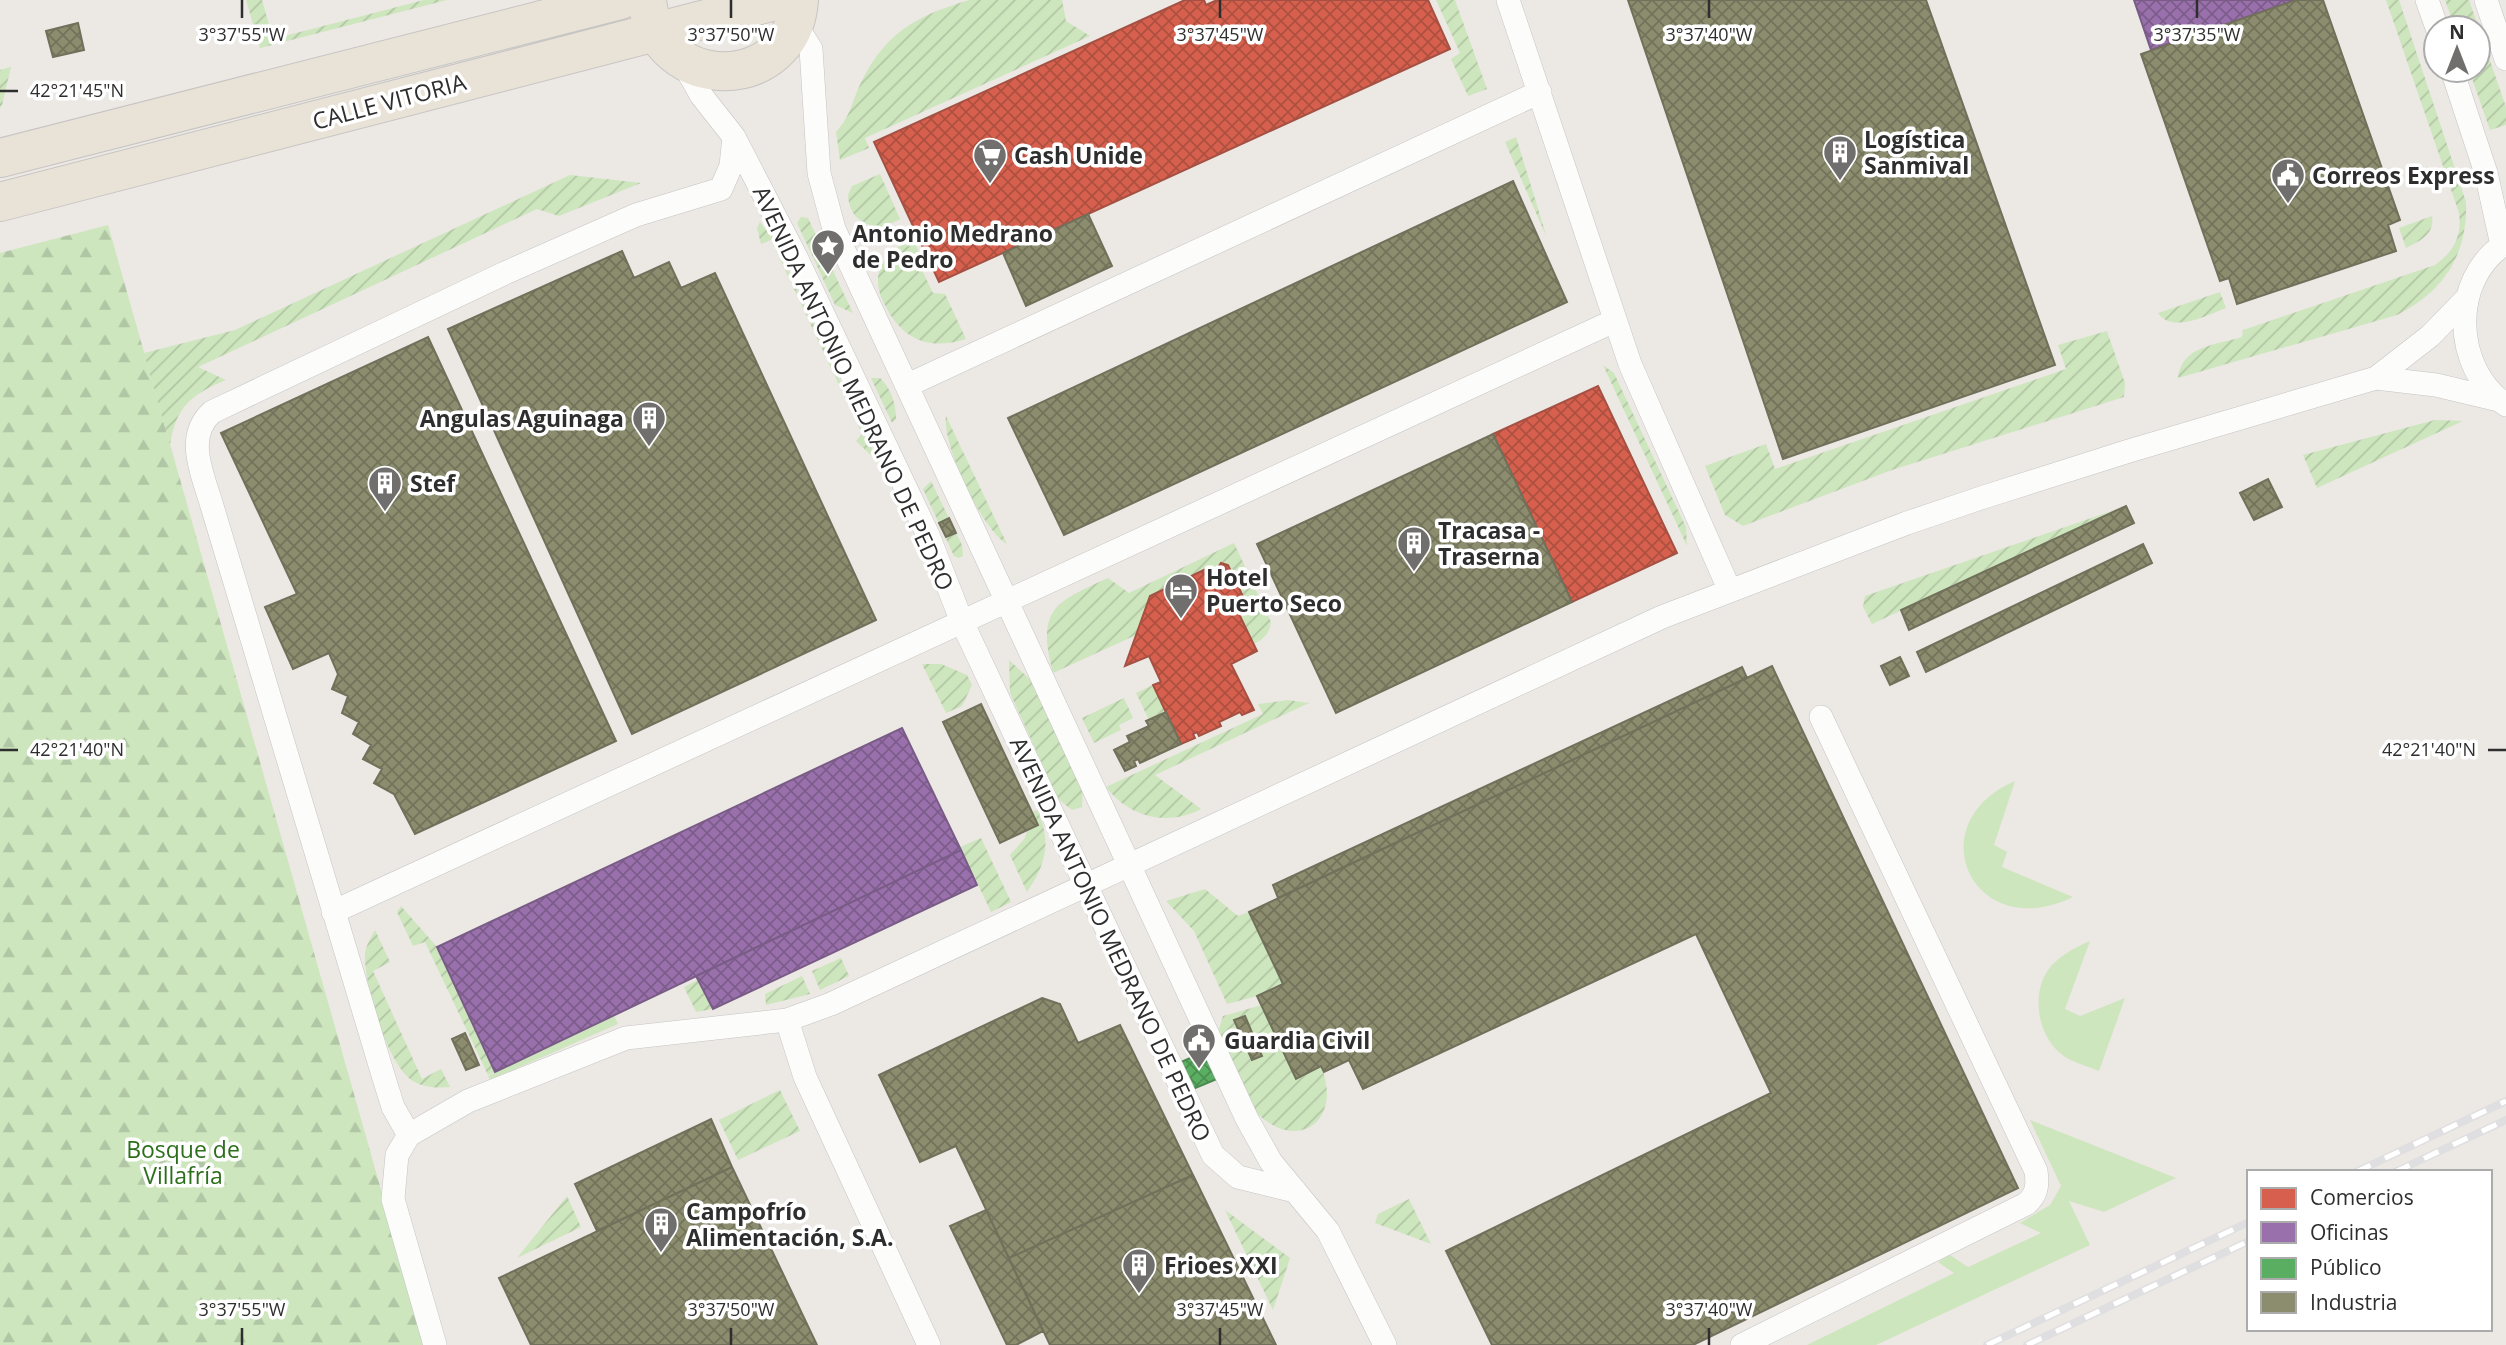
<svg xmlns="http://www.w3.org/2000/svg" width="2506" height="1345" font-family="'Open Sans',sans-serif">
  <style>
    .grass { fill: #cee6be }
    .forest { fill: url(#forest-firs) }
    .garden { fill: url(#garden-furrows) }
    .shops { fill: url(#shops-cross-hatch); stroke: #a45144; stroke-width: 2 }
    .offices { fill: url(#offices-cross-hatch); stroke: #795c86; stroke-width: 2 }
    .public { fill: url(#public-cross-hatch); stroke: #4d8852; stroke-width: 2 }
    .industry { fill: url(#industry-cross-hatch); stroke: #70705b; stroke-width: 2 }
    .lines { fill: none; stroke-linecap: round; stroke-linejoin: round }
    .minor-casing { stroke: #c5c4c5; stroke-width: 24 }
    .trunk-casing { stroke: #c6c5c4; stroke-width: 40 }
    .minor { stroke: #fcfcfb; stroke-width: 23 }
    .trunk { stroke: #e9e2d6; stroke-width: 38 }
    .rail-casing { stroke: #dfdfe1; stroke-width: 8 }
    .rail { stroke: #fff; stroke-width: 5; stroke-dasharray: 16; stroke-linecap: butt }
    .ticks { fill: none; stroke: #2e2e2e; stroke-width: 2.5 }
    .labels { text-anchor: middle; dominant-baseline: central; stroke-width: 7; stroke-linejoin: round; paint-order: stroke }
    .street-label { font-size: 23px; fill: #2e2e2e; stroke: #fff }
    .poi-label { font-size: 23px; font-weight: bold; fill: #2e2e2e; stroke: #fff; text-anchor: start }
    .park-label { font-size: 23px; fill: #2c6e1b; stroke: #fff }
    .ticks-label { font-size: 18px; text-anchor: middle; fill: #2e2e2e; stroke: #fff; stroke-width: 7; stroke-linejoin: round; paint-order: stroke }
  </style>
  <defs>
    <pattern id="forest-firs" width="22" height="20" patternUnits="userSpaceOnUse" patternTransform="scale(1.75)"><rect width="22" height="20" fill="#cee6be"/><path d="M5 1l3.5 6h-7zM16 11l3.5 6h-7z" fill="#b1c6a4"/></pattern>
    <pattern id="garden-furrows" width="10" height="10" patternUnits="userSpaceOnUse" patternTransform="scale(1.75)"><rect width="10" height="10" fill="#cee6be"/><path d="M-1 1l2-2M0 10L10 0M9 11l2-2" fill="none" stroke="#b1c6a4"/></pattern>
    <pattern id="shops-cross-hatch" width="8" height="8" patternUnits="userSpaceOnUse" patternTransform="scale(1.75)"><rect width="8" height="8" fill="#d6604d"/><path d="M0 0l8 8M0 8l8-8" fill="none" stroke="#ae5040"/></pattern>
    <pattern id="offices-cross-hatch" width="8" height="8" patternUnits="userSpaceOnUse" patternTransform="scale(1.75)"><rect width="8" height="8" fill="#9970ab"/><path d="M0 0l8 8M0 8l8-8" fill="none" stroke="#7d5c8c"/></pattern>
    <pattern id="public-cross-hatch" width="8" height="8" patternUnits="userSpaceOnUse" patternTransform="scale(1.75)"><rect width="8" height="8" fill="#5aae61"/><path d="M0 0l8 8M0 8l8-8" fill="none" stroke="#4b8e50"/></pattern>
    <pattern id="industry-cross-hatch" width="8" height="8" patternUnits="userSpaceOnUse" patternTransform="scale(1.75)"><rect width="8" height="8" fill="#8c8c6e"/><path d="M0 0l8 8M0 8l8-8" fill="none" stroke="#73735b"/></pattern>
  </defs>
  <rect width="100%" height="100%" fill="#ece8e4"/>
  <path class="grass" d="M2015,781L1994,845L2007,852L2002,867L2073,897C1972,946 1917,823 2015,781Z
    M2090,941L2065,1009L2080,1016L2125,998L2099,1071C2087,1066 2070,1062 2060,1053C2036,1033 2030,987 2053,964C2063,954 2076,947 2090,941Z
    M614,1015L618,1024L490,1080L488,1076Z
    M2030,1120L2176,1178L2104,1212L2069,1201L2090,1245L1876,1345H1807L1954,1273L1938,1262L1950,1255L1968,1267L2041,1233L2020,1223L2050,1205L2061,1186Z"/>
  <path class="forest" d="M108,225L425,1345H0V253Z"/>
  <path class="garden" d="M246,0H262L273,39L424,0H447L260,48Z
    M969,0H1062L1066,21L1090,36L865,138L869,148L840,160L836,132C849,118 851,106 858,89C883,34 913,17 969,0Z
    M1436,0H1455L1487,89L1468,96L1451,59L1460,53Z
    M2386,0H2399L2466,202C2468,255 2443,292 2397,315L2178,378C2181,346 2216,345 2242,337L2243,330L2435,265C2454,251 2462,237 2459,213Z
    M2445,0H2469L2506,107V125L2490,130L2469,70H2478V28H2455Z
    M11,67L2,105L0,108V70Z
    M1516,137L1547,238L1505,142Z
    M880,174L900,219L882,228C862,225 849,216 848,195L852,186Z
    M570,175L641,183L559,216L537,209L198,367L226,380C190,395 176,407 170,445L144,353L235,330Z
    M2432,216C2435,234 2420,241 2406,248L2399,228Z
    M801,217L808,218L853,313L835,305L797,223Z
    M760,222L773,239L879,463L856,441L862,434L771,240L761,244L757,228Z
    M913,239L923,262L919,264L933,293L945,294L966,339C925,352 899,337 882,299C876,285 876,271 886,258C892,249 904,244 913,239Z
    M2220,292L2226,308C2207,315 2173,334 2158,313Z
    M2107,331L2125,383L2124,397L1892,470L1743,526L1725,515L1705,466L1766,444L1775,469L2066,369L2058,345Z
    M1603,365L1614,373L1686,527L1687,546Z
    M871,378H880C891,388 896,404 896,419L892,423Z
    M946,416L1007,544C982,530 942,445 946,416Z
    M2435,420L2463,421L2317,488L2303,455Z
    M931,481L962,545L963,556L959,558L954,556L923,489Z
    M2126,506L1872,624L1863,607L1865,596Z
    M1234,543L1271,622C1269,634 1265,638 1254,644L1239,614L1249,608L1228,565L1221,563L1215,572L1208,576L1205,569L1150,596L1136,635L1053,673C1036,609 1055,602 1108,578L1129,593Z
    M1009,660L1035,684L1083,787L1082,807L1072,810L1058,799L1010,693Z
    M922,664H941L967,675L972,685L962,706L946,713Z
    M1153,685L1166,712L1149,720L1136,693Z
    M1124,698L1133,718L1119,725L1121,730L1094,743L1082,718Z
    M1288,700L1309,703L1155,775L1201,809C1167,827 1129,817 1106,787L1263,714L1258,704Z
    M1037,810C1052,841 1046,865 1027,892L1010,855L1025,838L1032,812Z
    M981,838L1011,902L991,912L960,847Z
    M1205,889L1238,916L1249,912L1283,984L1257,996L1227,1004L1194,931L1166,901Z
    M401,906L437,947L495,1072L488,1075L425,942L413,946L397,912Z
    M375,930L390,962L373,971L422,1079L441,1069L450,1087C437,1088 425,1088 413,1081C387,1065 364,985 365,955C365,947 371,937 375,930Z
    M841,958L849,976L820,990L812,971Z
    M802,976L810,994L766,1005L765,994Z
    M698,980L713,1009L696,1012L684,987Z
    M1262,1005L1296,1079L1321,1066C1344,1123 1295,1154 1255,1111L1222,1039L1219,1029L1223,1016Z
    M780,1090L800,1131L738,1160L719,1120Z
    M567,1196L581,1227L517,1258Z
    M1409,1199L1431,1244L1375,1223L1378,1214Z
    M1225,1210L1290,1258L1273,1310Z"/>
  <path class="shops" d="M1185,0H1204L1206,5L1217,0H1428L1450,49L939,282L874,142Z
    M1598,386L1677,553L1572,602L1493,434Z
    M1221,563L1228,565L1249,609L1239,614L1257,651L1231,664L1254,710L1242,715L1240,712L1219,722L1221,726L1199,736L1197,732L1193,734L1195,738L1181,744L1153,685L1161,682L1149,656L1125,666L1150,596L1206,569L1208,576L1215,572Z"/>
  <path class="offices" d="M2134,0H2296L2151,50Z
    M902,728L961,850L495,1072L437,947Z
    M961,850L977,885L713,1009L696,976Z"/>
  <path class="public" d="M1206,1051L1217,1079L1193,1089L1181,1062Z"/>
  <path class="industry" d="M1628,0H1926L2055,365L1783,459Z
    M2296,0H2323L2400,220L2388,225L2396,251L2237,304L2229,278L2220,281L2141,54Z
    M78,23L84,50L53,57L46,31Z
    M1513,181L1567,302L1064,535L1008,418Z
    M1088,214L1112,266L1026,306L1003,253Z
    M622,251L634,278L669,262L681,288L715,273L876,620L632,734L448,329Z
    M428,337L616,741L415,834L394,794L374,783L382,769L363,759L371,745L353,734L359,722L342,713L348,696L332,689L338,674L329,653L293,669L265,607L297,594L221,433Z
    M1493,434L1572,602L1336,713L1257,544Z
    M2268,479L2282,507L2254,520L2240,493Z
    M2126,506L2134,523L1909,630L1901,610Z
    M949,518L956,533L946,537L939,523Z
    M2143,544L2152,563L1926,672L1917,652Z
    M1900,657L1909,676L1890,685L1881,666Z
    M1772,666L2018,1188L1693,1345H1492L1446,1251L1771,1093L1696,934L1363,1089L1349,1060L1324,1072L1321,1066L1296,1079L1257,996L1283,984L1249,912Z
    M1742,667L1747,678L1278,898L1273,885Z
    M981,704L1038,825L1000,843L943,722Z
    M1166,712L1181,744L1140,763L1138,759L1134,761L1136,766L1125,771L1114,750L1130,742L1127,736L1149,726L1146,721Z
    M1042,998L1060,1004L1078,1043L1120,1025L1193,1175L1009,1258L956,1146L920,1162L879,1075Z
    M1245,1016L1262,1056L1252,1060L1234,1020Z
    M465,1033L479,1065L466,1070L452,1039Z
    M711,1119L732,1167L597,1231L575,1184Z
    M732,1167L817,1345H531L499,1278Z
    M1193,1175L1276,1345H1050L1009,1258Z
    M986,1210L1043,1331L1016,1345H1007L950,1226Z"/>
  <g class="lines">
    <g class="minor-casing">
      <path id="minor" d="M1508,0L1630,364L1730,591
        M2427,0L2437,28
        M2486,0L2506,59
        M795,24L811,49L819,173L834,229L1247,1119L1271,1162L1328,1231L1385,1345
        M682,61L701,95L734,137L796,257L928,535L962,622L1213,1155L1238,1177L1295,1191
        M2452,70L2486,173L2502,245
        M2506,243C2449,279 2453,369 2506,405
        M2376,378L2436,385L2499,400
        M908,385L1540,92
        M333,912L1614,321
        M787,1020L805,1077L929,1345
        M409,1135L393,1107L383,1075L212,506C203,475 184,437 212,412L505,273L636,215L721,189L731,166L734,137
        M435,1345L393,1199L397,1155L409,1135L468,1101L626,1038L787,1020L831,1004L1662,617L1907,523L1984,497L2129,451L2376,378L2430,336L2468,297
        M1742,1345L2026,1204C2037,1195 2038,1185 2036,1171L1821,717"/>
    </g>
    <g class="trunk-casing">
      <path id="trunk" d="M647,0C657,96 793,94 799,0
        M0,158L620,0
        M0,202L779,0"/>
    </g>
    <use href="#minor" class="minor"/>
    <use href="#trunk" class="trunk"/>
    <g class="rail-casing">
      <path id="rail" d="M2356,1172L2506,1101
        M2395,1172L2506,1120
        M1987,1345L2249,1222
        M2027,1345L2249,1241"/>
    </g>
    <use href="#rail" class="rail"/>
  </g>
  <path class="ticks" d="M242,0V18M731,0V18M1220,0V18M1709,0V18M2197,0V18M0,91H18M0,750H18M2488,750H2506M242,1328V1345M731,1328V1345M1220,1328V1345M1709,1328V1345"/>
  <defs>
    <g id="building-pin" transform="scale(1.75)"><path d="M0 17L-7.5 6A9.5 9.5 0 1 1 7.5 6Z" fill="#706f6e" stroke="#fff"/><path d="M-4-6H4V6H1V3H-1V6H-4ZM-2.5-4.3h1.7v1.8h-1.7ZM.8-4.3h1.7v1.8H.8ZM-2.5-1h1.7V.8h-1.7ZM.8-1h1.7V.8H.8Z" fill="#fff"/></g>
    <g id="supermarket-pin" transform="scale(1.75)"><path d="M0 17L-7.5 6A9.5 9.5 0 1 1 7.5 6Z" fill="#706f6e" stroke="#fff"/><path d="M-6-5.5h2.5l.6 2H6L4.5 2H-2.5L-4.4-4H-6ZM-1.5 3.2a1.3 1.3 0 1 0 .1 0ZM3 3.2a1.3 1.3 0 1 0 .1 0Z" fill="#fff"/></g>
    <g id="civic-pin" transform="scale(1.75)"><path d="M0 17L-7.5 6A9.5 9.5 0 1 1 7.5 6Z" fill="#706f6e" stroke="#fff"/><path d="M-.6-6.5H3V-4.5H.6V-3L4-1V1h2V6H-6V1h2V-1L-.6-3ZM-1.2 2.5V6h2.4V2.5Z" fill="#fff"/></g>
    <g id="sight-pin" transform="scale(1.75)"><path d="M0 17L-7.5 6A9.5 9.5 0 1 1 7.5 6Z" fill="#706f6e" stroke="#fff"/><path d="M0-6L1.8-2.2L6-1.7L2.9 1.2L3.7 5.4L0 3.3L-3.7 5.4L-2.9 1.2L-6-1.7L-1.8-2.2Z" fill="#fff"/></g>
    <g id="hotel-pin" transform="scale(1.75)"><path d="M0 17L-7.5 6A9.5 9.5 0 1 1 7.5 6Z" fill="#706f6e" stroke="#fff"/><path d="M-6-4.5h1.5V1H6V5H4.5V3h-9V5H-6ZM-4 0a1.8 1.8 0 1 1 3.6 0ZM.5 0V-2.5h3Q6-2.5 6 0Z" fill="#fff"/></g>
  </defs>
  <g fill-rule="evenodd">
    <use href="#building-pin" x="1840" y="152"/>
    <use href="#supermarket-pin" x="990" y="155"/>
    <use href="#civic-pin" x="2288" y="175"/>
    <use href="#sight-pin" x="828" y="246"/>
    <use href="#building-pin" x="649" y="418"/>
    <use href="#building-pin" x="385" y="483"/>
    <use href="#building-pin" x="1414" y="543"/>
    <use href="#hotel-pin" x="1181" y="590"/>
    <use href="#civic-pin" x="1199" y="1040"/>
    <use href="#building-pin" x="661" y="1224"/>
    <use href="#building-pin" x="1139" y="1265"/>
  </g>
  <g class="labels">
    <g class="street-label">
      <text transform="translate(389 101) rotate(-15)">CALLE VITORIA</text>
      <text transform="translate(854 388) rotate(65)">AVENIDA ANTONIO MEDRANO DE PEDRO</text>
      <text transform="translate(1111 939) rotate(65)">AVENIDA ANTONIO MEDRANO DE PEDRO</text>
    </g>
    <g class="poi-label">
      <text x="1864" y="139">Logística<tspan x="1864" dy="26">Sanmival</tspan></text>
      <text x="1014" y="155">Cash Unide</text>
      <text x="2312" y="175">Correos Express</text>
      <text x="852" y="233">Antonio Medrano<tspan x="852" dy="26">de Pedro</tspan></text>
      <text x="624" y="418" text-anchor="end">Angulas Aguinaga</text>
      <text x="410" y="483">Stef</text>
      <text x="1438" y="530">Tracasa -<tspan x="1438" dy="26">Traserna</tspan></text>
      <text x="1206" y="577">Hotel<tspan x="1206" dy="26">Puerto Seco</tspan></text>
      <text x="1224" y="1040">Guardia Civil</text>
      <text x="686" y="1211">Campofrío<tspan x="686" dy="26">Alimentación, S.A.</tspan></text>
      <text x="1164" y="1265">Frioes XXI</text>
    </g>
    <g class="park-label">
      <text x="183" y="1149">Bosque de<tspan x="183" dy="26">Villafría</tspan></text>
    </g>
  </g>
  <g class="ticks-label">
    <text x="242" y="41">3°37'55"W</text>
    <text x="731" y="41">3°37'50"W</text>
    <text x="1220" y="41">3°37'45"W</text>
    <text x="1709" y="41">3°37'40"W</text>
    <text x="2197" y="41">3°37'35"W</text>
    <text x="77" y="97">42°21'45"N</text>
    <text x="77" y="756">42°21'40"N</text>
    <text x="2429" y="756">42°21'40"N</text>
    <text x="242" y="1316">3°37'55"W</text>
    <text x="731" y="1316">3°37'50"W</text>
    <text x="1220" y="1316">3°37'45"W</text>
    <text x="1709" y="1316">3°37'40"W</text>
  </g>
  <rect x="2247" y="1170" width="245" height="161" fill="#ffffff" stroke="#ababab" stroke-width="2"/>
  <rect x="2261" y="1188" width="35" height="21" fill="#d6604d" stroke="#ababab" stroke-width="2"/>
  <text x="2310" y="1205" font-size="21" fill="#2e2e2e">Comercios</text>
  <rect x="2261" y="1222" width="35" height="21" fill="#9970ab" stroke="#ababab" stroke-width="2"/>
  <text x="2310" y="1240" font-size="21" fill="#2e2e2e">Oficinas</text>
  <rect x="2261" y="1258" width="35" height="21" fill="#5aae61" stroke="#ababab" stroke-width="2"/>
  <text x="2310" y="1275" font-size="21" fill="#2e2e2e">Público</text>
  <rect x="2261" y="1292" width="35" height="21" fill="#8c8c6e" stroke="#ababab" stroke-width="2"/>
  <text x="2310" y="1310" font-size="21" fill="#2e2e2e">Industria</text>
  <g transform="translate(2457 49)"><circle r="33" fill="#ffffff" stroke="#ababab" stroke-width="2"/>
  <path d="M0-5L12 26L0 18L-12 26Z" fill="#706f6e"/>
  <text y="-10" font-size="19" font-weight="bold" text-anchor="middle" fill="#2e2e2e">N</text>
  </g>
</svg>
